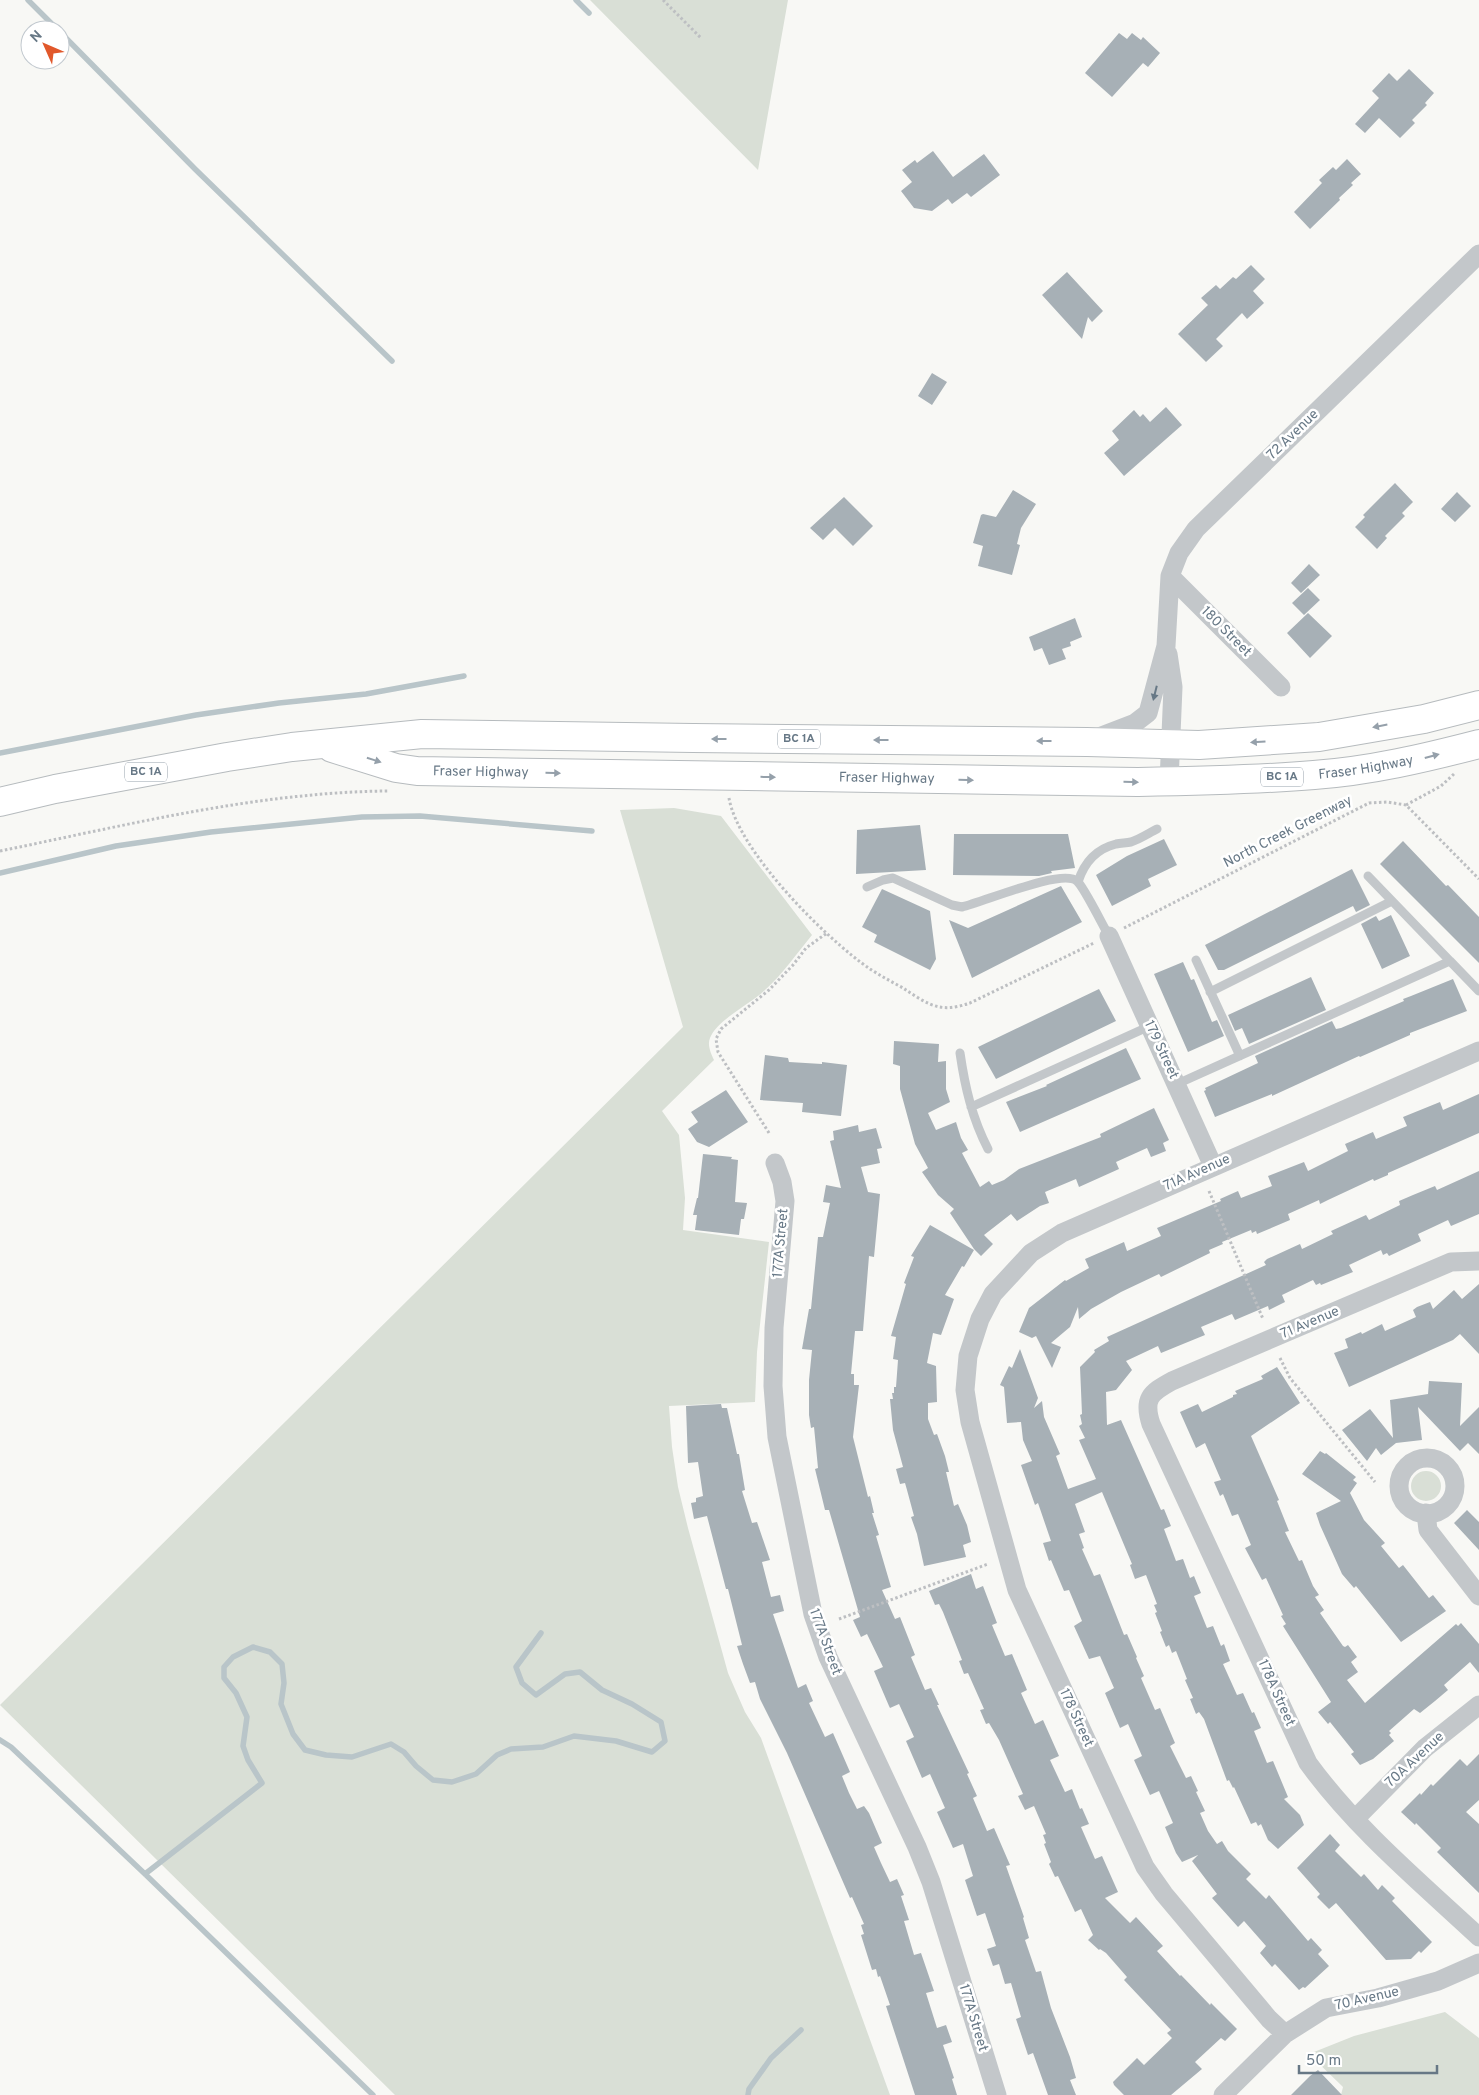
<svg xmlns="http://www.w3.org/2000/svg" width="1479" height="2095" font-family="Overpass,sans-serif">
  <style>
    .green { fill: #d9dfd6 }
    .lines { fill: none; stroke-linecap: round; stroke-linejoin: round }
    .stream { stroke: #b9c5c9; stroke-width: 5.5 }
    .building { fill: #a7b0b6 }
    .primary-casing { stroke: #b6bbbe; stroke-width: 30 }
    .path { stroke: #bdbfc2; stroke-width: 3; stroke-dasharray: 2.5 2.5; stroke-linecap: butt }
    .service { stroke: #c3c7ca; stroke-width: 9 }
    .minor { stroke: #c3c7ca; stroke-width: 19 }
    .primary { stroke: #fff; stroke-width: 28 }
    .oneway { fill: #677886 }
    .oneway2 { fill: #95a0aa }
    .labels { text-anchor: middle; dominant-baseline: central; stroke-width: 5; stroke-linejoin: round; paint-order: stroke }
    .shield { fill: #fff; stroke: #95a0aa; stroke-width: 1 }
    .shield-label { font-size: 12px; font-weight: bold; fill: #677886 }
    .street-label { font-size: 14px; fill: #677886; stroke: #fff }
  </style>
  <rect width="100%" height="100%" fill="#f8f8f5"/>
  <path class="green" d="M590,0H788L758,170Z
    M674,808L721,816L812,935C797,953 783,974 765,990C750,1004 717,1020 710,1038C707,1045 711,1054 714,1060L662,1111L679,1135L685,1198L683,1230L769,1242L757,1352L755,1402L669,1406L672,1447L678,1487L688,1528L728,1673L745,1712L761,1738L890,2095H395L0,1705L683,1027L620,810Z
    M1411 1486a15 15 0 1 1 30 0a15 15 0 1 1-30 0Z
    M1445,2012L1479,2038V2095H1341L1343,2087L1309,2054L1354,2036Z"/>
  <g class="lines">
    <path class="stream" d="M28,0L58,30
      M576,0L589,13
      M60,32L195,169L392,361
      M0,753L196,715L279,703L366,694L464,676
      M0,873L116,846L211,832L362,817L420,816L592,831
      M0,1740L11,1747L145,1874L373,2095
      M145,1874L262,1783L248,1760L243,1746L247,1717L236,1693L224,1678V1667L233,1657L253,1647L270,1652L282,1664L284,1683L281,1704L293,1734L305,1750L326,1755L352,1757L391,1744L404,1752L416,1766L433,1780L452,1782L476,1774L497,1755L511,1749L543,1747L574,1736L616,1741L652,1752L665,1741L661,1722L632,1704L602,1690L580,1672L565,1674L536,1695L522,1683L516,1667L541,1633
      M748,2095L749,2089L771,2058L801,2030"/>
  </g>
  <path class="building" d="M1119,33L1127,39L1132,33L1141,40L1143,37L1160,53L1148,67L1143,63L1112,97L1085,73Z
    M1409,69L1434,93L1425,103L1427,105L1412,120L1415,123L1400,138L1379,118L1365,133L1355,124L1379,98L1372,91L1389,73L1397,81Z
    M933,151L953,177L984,154L1000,175L971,197L967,193L952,204L948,199L932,211L914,208L901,191L912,182L902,170L915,160L917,163Z
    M1347,159L1361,174L1351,183L1353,185L1339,198L1340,200L1310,229L1294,212L1322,183L1319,180L1333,167L1336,170Z
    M1251,265L1265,279L1253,291L1264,303L1247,319L1242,313L1216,339L1223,346L1206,362L1178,334L1208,305L1201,298L1216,285L1220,289L1233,277L1236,279Z
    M1067,272L1103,311L1092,322L1088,317L1082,339L1042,295Z
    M932,373L947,382L932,405L918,396Z
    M1166,407L1182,425L1124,476L1104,453L1119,440L1112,431L1134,410L1140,417L1143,414L1150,422Z
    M1395,483L1413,502L1402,513L1405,516L1385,536L1387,538L1377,549L1355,527L1365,517L1363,515Z
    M1013,490L1036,504L1021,528L1017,544L1020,545L1012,575L978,566L983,546L973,543L981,515L983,514L996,517Z
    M1457,492L1471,506L1455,522L1441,509Z
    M844,497L873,526L853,546L835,528L823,540L810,528Z
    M1309,564L1320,575L1301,593L1291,583Z
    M1308,588L1320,600L1304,615L1292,603Z
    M1308,613L1332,636L1310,658L1287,633Z
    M1075,618L1082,637L1070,642L1071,646L1062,649L1066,659L1049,665L1042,648L1034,651L1029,637Z
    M920,825L926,870L856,874L857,830Z
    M954,834H1068L1075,868L1051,871L1052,873L1039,876L953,875Z
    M1164,839L1177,865L1148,879L1151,886L1112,906L1096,875L1127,856Z
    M1403,841L1446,886L1448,885L1479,917V963L1380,864Z
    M1352,869L1370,905L1356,912L1353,906L1224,970H1218L1205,945Z
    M1061,886L1082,922L972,978L949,920L968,928Z
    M882,889L930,911L936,959L930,970L874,942L877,935L862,927Z
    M1391,915L1410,956L1382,969L1361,924L1376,916L1379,921Z
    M1183,962L1191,980L1194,979L1212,1022L1217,1020L1224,1036L1188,1052L1154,974Z
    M1311,977L1326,1010L1249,1044L1242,1028L1235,1031L1228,1015Z
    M1453,979L1467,1011L1410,1033V1035L1360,1057L1359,1056L1272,1096V1094L1215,1117L1204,1091L1206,1090L1205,1088L1258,1063L1255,1056L1332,1021L1336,1029L1341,1028L1404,1001L1403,999L1411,996Z
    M1099,989L1116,1021L996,1079L978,1047Z
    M894,1041L939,1044L938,1062L946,1061V1089L950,1102L928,1113L936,1130L956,1122L961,1138L968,1150L962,1153L980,1187L989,1181L992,1185L1004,1180L1019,1169L1101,1137L1100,1134L1154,1108L1169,1140L1163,1143L1166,1151L1151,1157L1147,1148L1116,1162L1119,1169L1079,1187L1076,1179L1045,1192L1049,1203L1040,1206L1017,1221L1011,1214L984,1235L993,1244L981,1256L974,1249L950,1213L954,1209L938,1195L922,1172L928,1168L915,1144L900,1089V1066L893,1064Z
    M1126,1048L1141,1079L1020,1132L1006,1102L1047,1086L1046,1085Z
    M765,1055L788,1058L789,1062L822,1064V1062L847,1065L841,1116L802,1112L803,1103L760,1100Z
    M726,1090L748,1122L709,1147L697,1142L688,1129L698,1122L691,1112Z
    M1479,1094V1133L1388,1173V1175L1374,1181L1373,1179L1328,1200L1320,1204L1319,1200L1288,1214L1290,1220L1257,1234L1256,1231L1252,1233L1251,1230L1222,1242L1223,1244L1209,1250L1210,1253L1161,1277L1159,1274L1121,1292L1091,1309L1079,1319L1078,1307L1070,1327L1051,1343L1061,1347L1052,1368L1036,1336L1032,1338L1019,1332L1029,1308L1065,1280L1066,1281L1089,1268L1085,1259L1124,1242L1127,1251L1161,1236L1157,1228L1221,1201L1220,1199L1238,1191L1241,1198L1272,1186L1268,1176L1304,1162L1308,1171L1348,1151L1345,1144L1373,1132L1376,1139L1407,1126L1403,1117L1440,1102L1443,1110Z
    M858,1125L859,1132L876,1128L882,1148L877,1149L880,1163L861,1167L868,1192L880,1194L874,1257L869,1256L863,1331H855L851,1374H854V1385H859L853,1437L868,1497L870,1496L874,1513H872L879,1535L876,1536L891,1587L882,1590L895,1619L900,1617L915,1655L911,1657L925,1690L931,1688L939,1705H937L969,1773L967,1774L977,1796L973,1798L987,1831L994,1828L1010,1865L1006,1866L1024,1917L1023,1918L1029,1938L1025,1940L1036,1972L1041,1971L1051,2008L1070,2057L1076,2078L1070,2080L1076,2095H1048L1033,2053L1028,2055L1016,2019L1021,2017L1011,1983L1005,1984L999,1964L993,1966L987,1949L996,1946L985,1913L977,1916L965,1880L973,1876L963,1844L953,1848L937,1812L945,1808L930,1774L922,1778L906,1741L914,1737L899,1704L890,1708L889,1706L874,1671L883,1667L867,1634L861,1637L853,1620L860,1617L829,1510H825L815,1469L818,1468L814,1427L811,1428L809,1415V1380L812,1350L802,1349L809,1309H811L818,1237H823L830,1203L823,1202L826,1185L841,1188L830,1141L834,1140L833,1131Z
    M703,1154L732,1157L731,1159L738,1160L735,1202L747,1203L744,1219H741L739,1235L695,1230L697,1215H693L697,1198H698Z
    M1479,1171V1214L1451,1226L1448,1220L1431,1228L1418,1234L1421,1241L1389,1256L1387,1253L1383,1255L1381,1250L1349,1265L1353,1272L1321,1285L1320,1283L1316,1285L1313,1280L1282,1295L1285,1302L1269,1310L1268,1306L1235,1320L1232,1314L1201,1327L1205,1335L1161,1353L1158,1346L1126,1361L1132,1370L1116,1390L1106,1392L1107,1425L1121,1420L1161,1510L1164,1509L1171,1526L1164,1529L1176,1561L1183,1559L1190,1578L1194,1576L1201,1593L1194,1596L1207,1628L1213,1626L1221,1646L1224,1644L1230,1661L1223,1664L1237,1695L1243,1693L1252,1713L1254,1712L1261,1728L1254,1731L1267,1763L1273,1761L1288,1797L1284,1799L1300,1815L1304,1825L1278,1849L1268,1840L1261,1824L1258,1826L1256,1822L1251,1824L1234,1787L1233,1788L1229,1780L1227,1781L1204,1719L1199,1712L1196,1714L1190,1699L1193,1698L1185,1680L1187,1679L1176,1651L1172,1653L1169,1645L1166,1647L1160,1632L1162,1631L1155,1613L1157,1612L1154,1605L1157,1604L1146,1575L1135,1579L1130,1565L1132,1564L1102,1492L1075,1504L1085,1532L1079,1534L1084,1548L1082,1549L1094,1576L1100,1574L1124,1635L1127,1634L1137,1657L1136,1658L1144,1676L1141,1678L1155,1710L1160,1708L1175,1743L1170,1746L1186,1778L1191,1776L1198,1791L1196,1792L1205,1811L1200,1813L1208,1831L1217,1844L1222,1841L1228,1851L1251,1874L1246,1879L1266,1899L1269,1895L1308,1941L1311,1938L1322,1950L1318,1954L1329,1966L1305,1988L1303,1987L1299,1990L1275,1964L1272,1967L1260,1953L1266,1946L1244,1921L1238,1927L1212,1898L1217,1894L1192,1861L1198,1855L1182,1862L1176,1853L1165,1827L1173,1823L1159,1791L1150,1795L1134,1760L1142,1756L1128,1724L1120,1728L1105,1693L1114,1688L1100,1656L1089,1659L1074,1626L1082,1621L1069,1590L1064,1591L1051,1560L1049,1561L1043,1543L1051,1541L1038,1503L1035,1505L1021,1465L1032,1461L1023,1440L1021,1422L1007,1423L1004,1387L1000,1385L1009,1366L1012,1368L1020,1349L1038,1398L1034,1408L1042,1401L1044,1417L1060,1454L1056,1456L1068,1489L1096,1479L1079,1440L1085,1438L1079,1426L1082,1424L1080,1415L1082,1414L1080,1367L1095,1352L1094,1350L1109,1341L1107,1337L1266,1265L1264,1262L1267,1259L1300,1244L1302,1249L1333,1234L1331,1231L1366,1215L1369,1220L1400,1205L1399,1201L1413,1195L1435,1186L1437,1190Z
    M930,1225L974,1250L964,1267L962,1266L945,1295L954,1299L941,1335L933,1333L927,1363L936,1366L937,1402L928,1403V1419L934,1435L937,1434L945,1456L949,1472H946L954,1506L958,1504L967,1525L971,1542L963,1545L966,1557L924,1566L917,1534L911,1517L914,1516L907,1490L905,1483L900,1484L896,1469L903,1467L893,1430L890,1399H893L892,1393H894V1387H896L898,1360L893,1359L896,1337L891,1336L906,1284L904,1283L914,1257L911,1256Z
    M1479,1284V1354L1460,1334L1453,1340L1349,1387L1334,1353L1348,1348L1345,1339L1361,1332L1362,1334L1382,1324L1385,1331L1416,1317L1413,1310L1417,1307L1430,1302L1433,1309L1454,1290L1462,1299Z
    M1277,1367L1300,1403L1251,1436L1279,1500L1277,1501L1289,1531L1285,1532L1299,1561L1302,1560L1313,1586L1319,1595L1315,1597L1324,1610L1320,1613L1343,1646L1345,1647L1348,1645L1357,1657L1351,1662L1358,1672L1347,1680L1365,1703L1456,1624L1458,1626L1461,1623L1479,1644V1673L1470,1662L1444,1685L1448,1690L1435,1701L1420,1713L1414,1709L1389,1731L1391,1733L1389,1735L1394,1741L1373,1759L1360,1765L1351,1754L1354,1752L1330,1722L1328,1724L1318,1712L1331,1702L1283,1626L1286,1624L1281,1616L1283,1615L1266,1578L1262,1580L1245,1548L1251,1545L1238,1514L1232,1516L1223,1494L1220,1496L1214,1482L1221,1480L1205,1443L1196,1448L1180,1412L1198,1404L1202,1412L1233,1397V1395L1237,1394L1235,1391L1263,1379L1261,1376Z
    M1429,1381L1462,1383L1460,1426L1479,1407V1454L1468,1443L1460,1451L1418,1407L1422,1440L1396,1443L1381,1455L1376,1448L1367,1461L1342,1430L1370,1409L1393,1438L1390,1400L1428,1394Z
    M721,1404L722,1408H727L737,1454H739L745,1490L742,1491L752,1523L757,1522L770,1560L762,1562L771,1597L780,1595L784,1611L773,1614L798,1688L806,1684L813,1701L809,1703L825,1737L833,1733L850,1772L842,1776L849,1793L857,1809L864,1806L869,1813L882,1843L874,1847L881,1863L890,1882L897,1879L904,1895L901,1896L909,1920L904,1921L914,1955L921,1953L934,1991L926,1993L937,2028L946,2025L952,2042L943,2045L954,2078L952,2079L957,2095H915L886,2006L890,2005L880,1976L878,1977L876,1969L872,1970L861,1935L864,1934L861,1925L864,1924L852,1897L850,1898L787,1753L760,1699L755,1682L750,1683L743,1664L737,1646L742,1645L728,1589H726L707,1516L694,1519L691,1503L696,1502V1498L703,1496L698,1462L688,1463L686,1406Z
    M1320,1451L1325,1454L1326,1453L1356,1477L1353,1480L1357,1483L1350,1493L1364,1520L1385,1543L1381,1546L1399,1568L1403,1565L1429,1598L1433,1595L1446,1611L1401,1642L1356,1586L1354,1588L1342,1574L1320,1525L1316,1513L1341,1501L1302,1474Z
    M1467,1510L1479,1522V1550L1454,1523Z
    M971,1574L976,1589L983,1586L997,1623L992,1625L1005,1656L1012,1654L1027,1690L1021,1693L1035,1724L1043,1720L1059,1756L1050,1760L1065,1792L1072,1789L1080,1809L1082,1808L1089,1824L1081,1827L1095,1859L1102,1856L1118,1892L1105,1898L1130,1923L1136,1917L1163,1946L1157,1951L1180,1976L1181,1975L1210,2005L1211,2003L1237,2029L1225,2041L1221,2038L1195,2062L1202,2069L1171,2095H1124L1114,2085L1113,2082L1137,2058L1144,2065L1172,2038L1167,2033L1171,2030L1124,1980L1127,1977L1106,1953L1100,1949L1099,1950L1088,1940L1093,1935L1081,1909L1075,1912L1058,1876L1055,1877L1049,1864L1051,1862L1044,1844L1046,1843L1043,1835L1046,1834L1034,1806L1025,1810L1018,1796L1023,1794L999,1740L989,1723L986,1724L980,1710L984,1709L968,1673L964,1674L959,1661L962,1660L943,1612L939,1604L935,1605L929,1591Z
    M1479,1754V1800L1466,1812L1479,1824V1893L1437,1852L1441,1848L1416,1823L1415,1825L1401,1812L1420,1793L1421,1795L1431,1784L1433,1786L1460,1759L1467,1766Z
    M1330,1834L1340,1845L1335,1851L1361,1877L1364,1874L1378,1890L1382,1885L1395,1898L1392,1901L1432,1942L1421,1953L1419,1951L1411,1959L1386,1960L1336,1903L1329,1909L1317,1897L1320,1894L1297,1868Z
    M1318,2070L1342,2095H1291L1310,2076Z"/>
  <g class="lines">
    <g class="primary-casing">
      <g id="primary">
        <path id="s1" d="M332,748L396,768L417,771L1138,782C1197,781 1255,780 1314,775C1370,771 1425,758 1479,744"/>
        <path d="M0,802L55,789L227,757L292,747L422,734L693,738L1087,742L1199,745L1319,737L1424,719L1479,705"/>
      </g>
    </g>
    <path class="path" d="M663,0L701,38
      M729,798C738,851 825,938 870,969C881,976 892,982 903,988C914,995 927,1005 940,1007C950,1009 961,1006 970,1003L1094,943
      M1406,805L1441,786L1454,774
      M0,851C128,825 257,792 389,791
      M1124,928L1369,803L1387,802L1406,805L1479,879
      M769,1133L718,1052L716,1039L721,1029L769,990L793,965L806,948L827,933
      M1209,1191L1263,1319
      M1280,1358L1290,1378L1375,1482
      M839,1619L988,1564"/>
    <path class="service" d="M1078,882C1084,863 1096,849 1116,844C1121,843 1126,843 1131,842C1140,839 1149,833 1157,829
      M867,887L883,880L893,878L952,905L962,907C984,902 1062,868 1077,881C1084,887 1103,926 1109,936
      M1196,960L1240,1056
      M1450,961L1479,991
      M1210,992L1392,901
      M960,1053C965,1087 972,1118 988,1149
      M1177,1084L1450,961L1368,876
      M971,1107L1150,1026"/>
    <path class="minor" d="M1170,576L1281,687
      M1168,654L1173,687L1169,782
      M1096,738L1135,723L1148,713L1166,646L1170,576L1179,553L1196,529L1479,254
      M1109,936L1213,1166
      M775,1163L782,1182L785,1201L774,1328L773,1386L777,1437L813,1614L828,1657L917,1847L931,1882L997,2095
      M1479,1261L1451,1262L1172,1381C1150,1393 1143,1399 1151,1424L1308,1763C1356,1829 1420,1882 1479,1937
      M1399 1486a28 28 0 1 1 56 0a28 28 0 1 1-56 0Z
      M1426,1513L1428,1530L1479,1596
      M1355,1819L1425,1748L1479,1705
      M1285,2034L1269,2019L1164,1894L1145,1867L1017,1590L970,1422L965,1390L968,1356L980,1319L993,1294L1031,1253L1062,1233L1479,1051
      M1223,2095L1285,2034L1326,2008L1378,1998L1438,1981L1479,1963"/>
    <use href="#primary" class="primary"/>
  </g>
  <defs><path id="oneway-solid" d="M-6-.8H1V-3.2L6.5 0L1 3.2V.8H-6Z" transform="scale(1.25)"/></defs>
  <use class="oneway" href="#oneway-solid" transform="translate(1155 693) rotate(104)"/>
  <g class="oneway2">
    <use href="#oneway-solid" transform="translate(1380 726) rotate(169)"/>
    <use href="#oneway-solid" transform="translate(719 739) rotate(-180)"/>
    <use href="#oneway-solid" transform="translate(881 740) rotate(-180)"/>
    <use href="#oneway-solid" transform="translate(1044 741) rotate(-180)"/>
    <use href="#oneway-solid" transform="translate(1258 742) rotate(176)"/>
    <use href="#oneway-solid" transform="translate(1432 756) rotate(-15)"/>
    <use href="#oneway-solid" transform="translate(374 760) rotate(18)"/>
    <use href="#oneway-solid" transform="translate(553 773) rotate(1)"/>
    <use href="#oneway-solid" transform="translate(768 777) rotate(1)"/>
    <use href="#oneway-solid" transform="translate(966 780) rotate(1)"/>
    <use href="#oneway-solid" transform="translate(1131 782) rotate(1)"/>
  </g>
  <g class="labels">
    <g class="shield">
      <rect x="778" y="729.5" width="42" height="19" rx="4"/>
      <rect x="125" y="762.5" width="42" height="19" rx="4"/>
      <rect x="1261" y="767.5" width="42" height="19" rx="4"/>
    </g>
    <g class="shield-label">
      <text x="799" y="739">BC 1A</text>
      <text x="146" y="772">BC 1A</text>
      <text x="1282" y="777">BC 1A</text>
    </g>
    <g class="street-label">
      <text transform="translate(1293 435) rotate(-44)">72 Avenue</text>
      <text transform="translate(1226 632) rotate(45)">180 Street</text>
      <text stroke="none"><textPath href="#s1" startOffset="1038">Fraser Highway</textPath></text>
      <text stroke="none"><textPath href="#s1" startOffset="152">Fraser Highway</textPath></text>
      <text stroke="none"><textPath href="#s1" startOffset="558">Fraser Highway</textPath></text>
      <text transform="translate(1288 832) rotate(-27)">North Creek Greenway</text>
      <text transform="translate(1161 1050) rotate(65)">179 Street</text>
      <text transform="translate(1197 1173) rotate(-24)">71A Avenue</text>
      <text transform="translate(781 1243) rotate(-85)">177A Street</text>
      <text transform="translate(1310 1323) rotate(-23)">71 Avenue</text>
      <text transform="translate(825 1642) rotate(70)">177A Street</text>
      <text transform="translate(1276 1693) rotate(66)">178A Street</text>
      <text transform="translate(1076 1718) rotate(65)">178 Street</text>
      <text transform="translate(1415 1760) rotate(-43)">70A Avenue</text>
      <text transform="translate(1367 1999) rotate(-13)">70 Avenue</text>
      <text transform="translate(973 2018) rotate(73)">177A Street</text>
    </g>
  </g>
  <g transform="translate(45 45) rotate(315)"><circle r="24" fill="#ffffff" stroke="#c2c9cf"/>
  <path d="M0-4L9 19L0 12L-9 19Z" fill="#e1582b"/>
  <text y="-8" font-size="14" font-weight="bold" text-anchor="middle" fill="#677886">N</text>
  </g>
  <path d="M1299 2065v8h138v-8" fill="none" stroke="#677886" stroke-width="2.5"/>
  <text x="1306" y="2065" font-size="15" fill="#677886" stroke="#ffffff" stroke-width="4" paint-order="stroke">50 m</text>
</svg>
